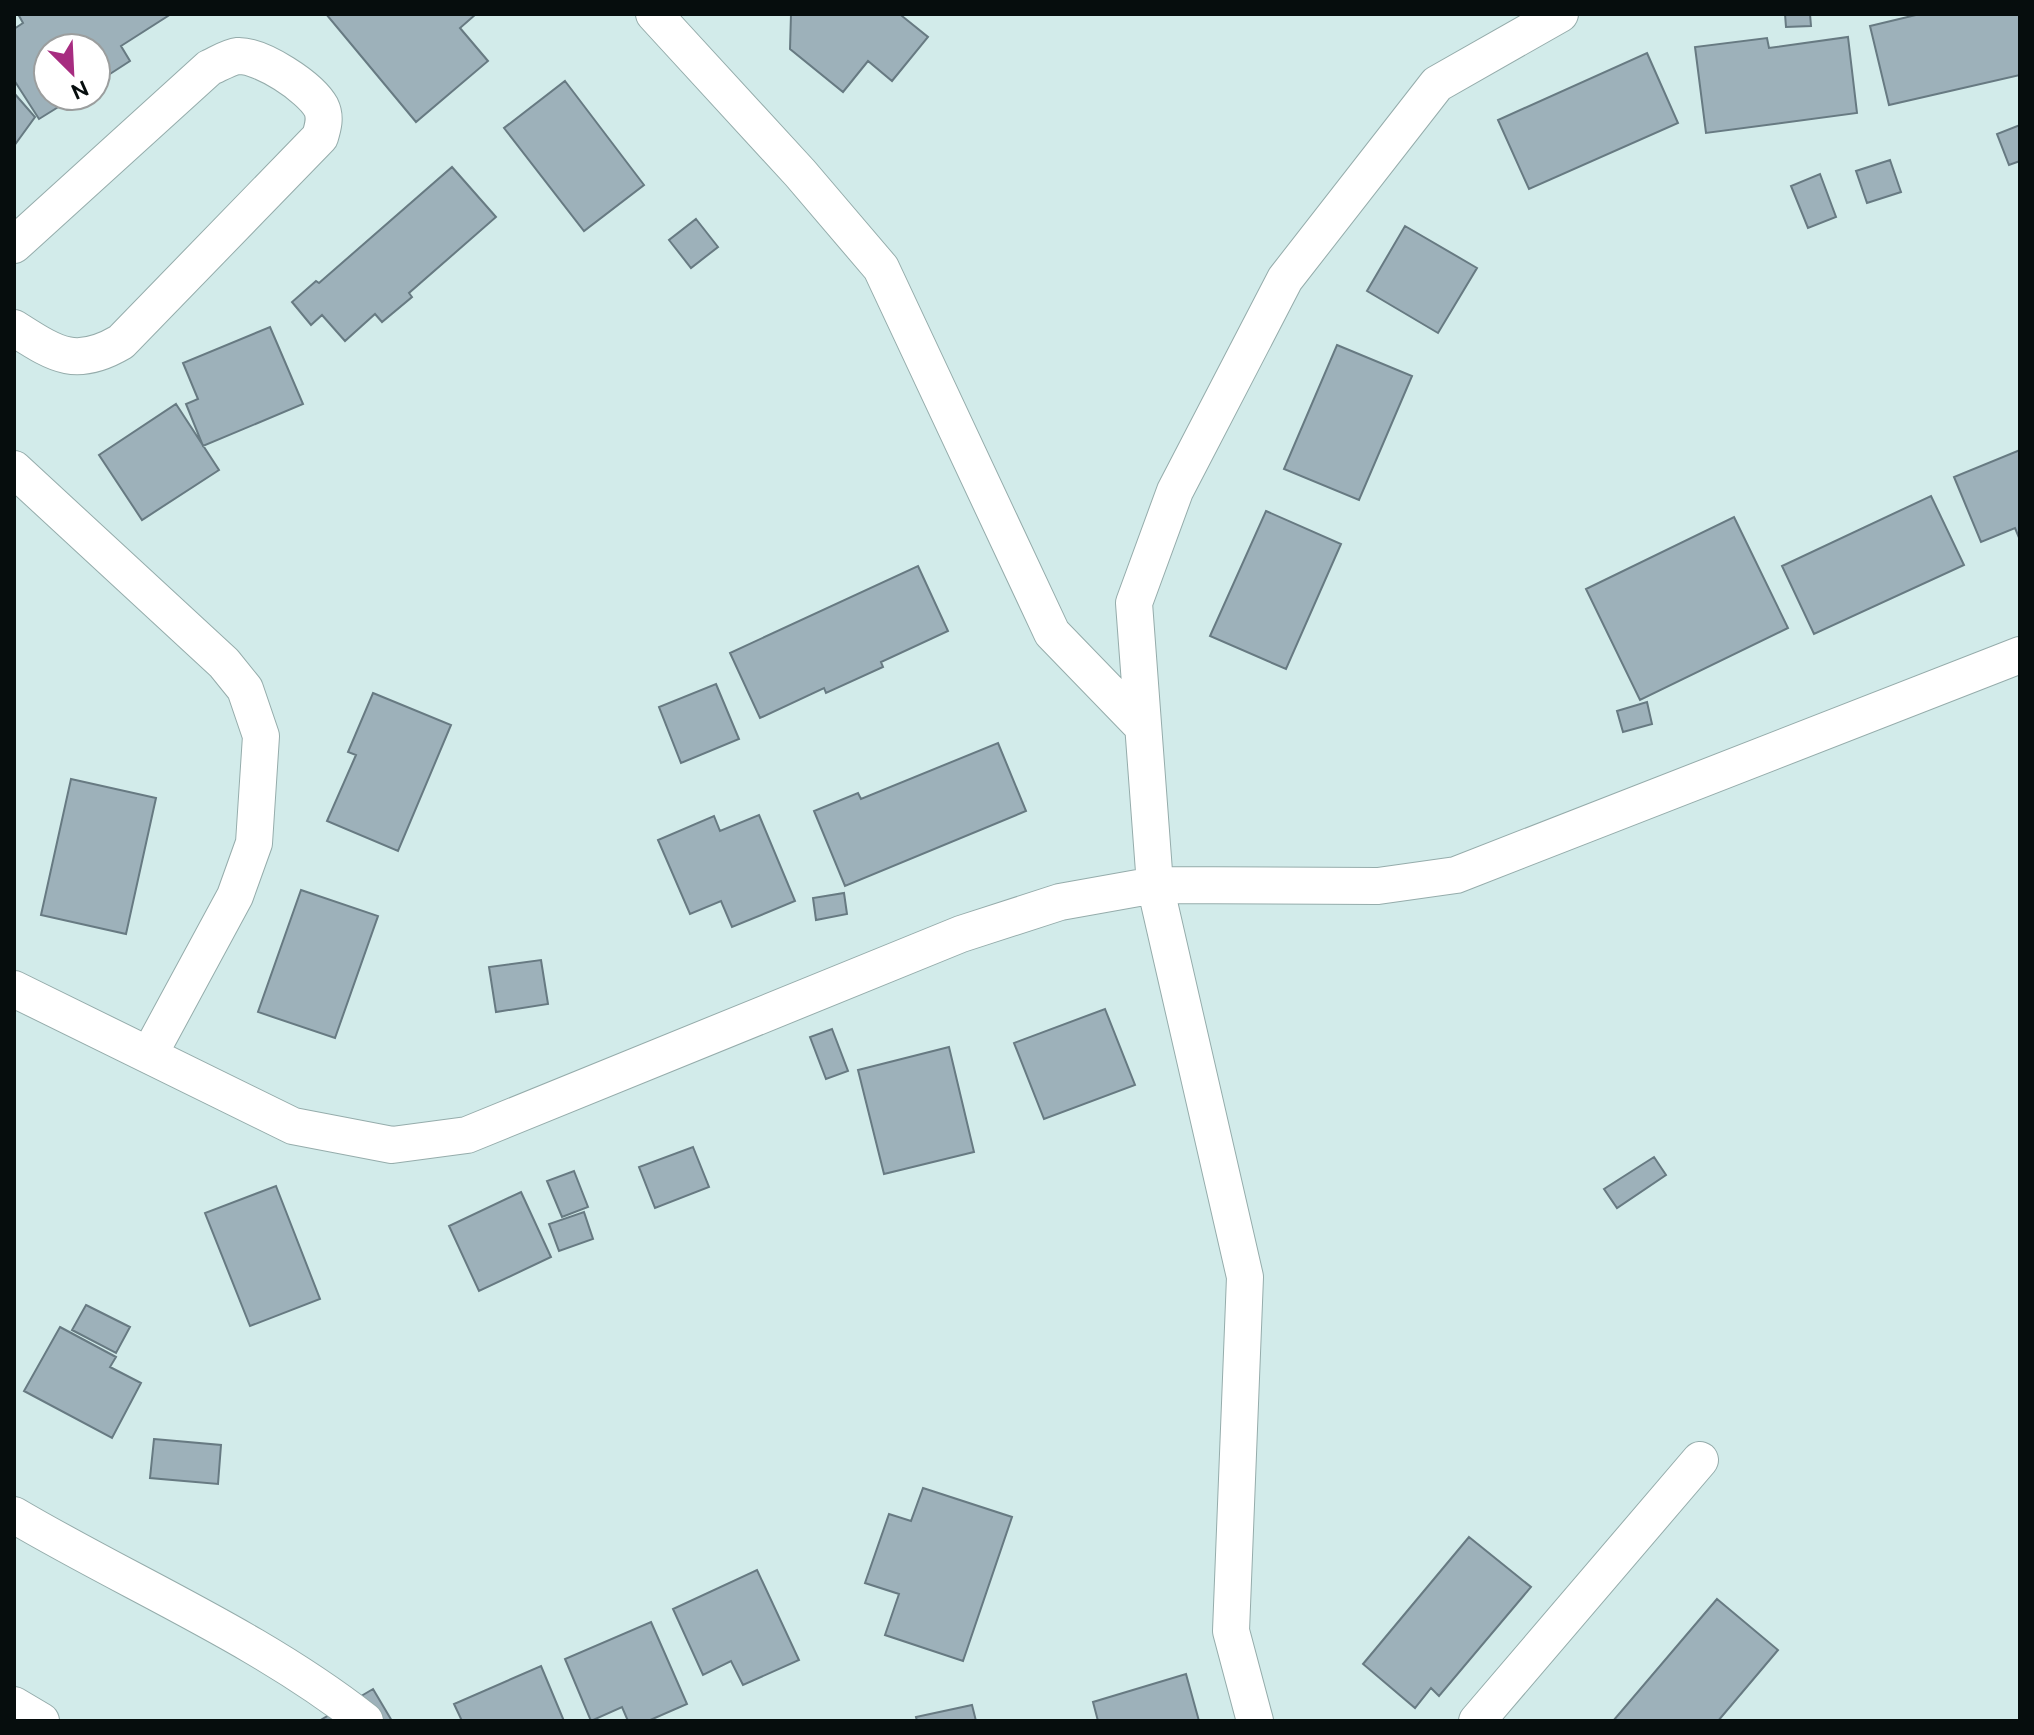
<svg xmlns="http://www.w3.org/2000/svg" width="2034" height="1735" font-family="Ubuntu,sans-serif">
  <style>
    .building { fill: #9db1ba; stroke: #677a82; stroke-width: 2 }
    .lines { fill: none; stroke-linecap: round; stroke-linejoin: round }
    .minor-casing { stroke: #95acab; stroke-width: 38 }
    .minor { stroke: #fff; stroke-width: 36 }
  </style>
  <rect width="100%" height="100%" fill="#d2ebea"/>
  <path class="building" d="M18,14H171L121,46L130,61L96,83V48H48V96H76L39,119L14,80V29L23,23Z
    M326,14H476L460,28L488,61L416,122Z
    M791,14H904L902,16L928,37L892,81L868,61L843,92L790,49Z
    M1785,14H1810L1811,26L1786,27Z
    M1920,14H2020V75L1889,105L1870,26Z
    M1848,37L1857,113L1706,133L1695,47L1767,38L1769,48Z
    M1647,53L1678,123L1529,189L1498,120Z
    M565,81L644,185L584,231L504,128Z
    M14,93L35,117L14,146Z
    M2020,125V161L2009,165L1997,134Z
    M1890,160L1901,192L1867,203L1856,171Z
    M452,167L496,217L409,293L412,297L382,322L375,314L345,341L322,315L311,325L292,302L316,281L319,283Z
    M1820,174L1836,217L1808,228L1791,186Z
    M696,219L718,247L691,268L669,240Z
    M1405,226L1477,268L1438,333L1367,291Z
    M270,327L303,404L203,446L186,404L198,399L183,363Z
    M1337,345L1412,376L1359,500L1284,469Z
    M176,404L219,470L142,520L99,455Z
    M2020,450V540L2015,528L1981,542L1954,477Z
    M1931,496L1964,565L1814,634L1782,566Z
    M1266,511L1341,544L1286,669L1210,636Z
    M1734,517L1788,628L1640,700L1586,589Z
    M918,566L948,631L881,662L883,667L826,693L824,688L760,718L730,653Z
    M716,684L739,739L681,763L659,707Z
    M373,693L451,725L398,851L327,821L356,755L348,752Z
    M1647,702L1652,724L1623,732L1617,711Z
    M998,743L1026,811L845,886L814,811L858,793L861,799Z
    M71,779L156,798L126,934L41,915Z
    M759,815L795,901L732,927L721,901L690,914L658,840L714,816L720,831Z
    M301,890L378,916L335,1038L258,1012Z
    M844,893L847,914L816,920L813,898Z
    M541,960L548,1004L496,1012L489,967Z
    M1105,1009L1135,1085L1044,1119L1014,1043Z
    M832,1029L848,1071L826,1079L810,1037Z
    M949,1047L974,1152L884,1174L858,1070Z
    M693,1147L709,1187L655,1208L639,1167Z
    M1654,1157L1666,1175L1617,1208L1604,1189Z
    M574,1171L588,1207L562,1217L547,1181Z
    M276,1186L320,1299L250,1326L205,1213Z
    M521,1192L551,1257L479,1291L449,1226Z
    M584,1212L593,1239L559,1251L549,1224Z
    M86,1305L130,1327L116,1353L72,1330Z
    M60,1327L116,1357L110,1367L141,1383L112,1438L24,1391Z
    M154,1439L221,1445L218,1484L150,1478Z
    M923,1488L1012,1517L963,1661L885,1635L899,1594L865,1583L889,1514L911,1521Z
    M1469,1537L1531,1587L1439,1696L1431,1688L1415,1708L1363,1664Z
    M757,1570L799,1660L743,1685L731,1661L703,1675L673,1609Z
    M1717,1599L1778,1650L1718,1721H1613Z
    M651,1622L687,1704L648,1721H628L622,1707L591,1721L565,1659Z
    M541,1666L564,1721H462L454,1704Z
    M1186,1674L1199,1721H1098L1093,1702Z
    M373,1689L392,1721H319Z
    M972,1705L976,1721H917L916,1717Z"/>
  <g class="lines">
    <g class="minor-casing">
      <path id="minor" d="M654,14L800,173L881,268L1052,633L1143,727
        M14,245L209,68C218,64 229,57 238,56C261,55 310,87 321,107C326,117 323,127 320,137L121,342C75,369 55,354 14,328
        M14,469L224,663L245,689L261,736L254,843L235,896L149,1055
        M14,989L293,1126L392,1145L467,1135L961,934L1060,902L1155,885L1378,886L1456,875L2020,655
        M14,1515C131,1584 258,1637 365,1721
        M14,1705L41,1721
        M1255,1721L1231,1631L1245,1277L1155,885L1134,603L1175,491L1285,279L1437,84L1560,14
        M1477,1721L1700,1460"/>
    </g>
    <use href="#minor" class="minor"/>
  </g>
  <rect width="2034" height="1735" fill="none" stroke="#060d0d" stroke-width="32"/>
  <g transform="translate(72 72) rotate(156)"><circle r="38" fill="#ffffff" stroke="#9b9e9e" stroke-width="2"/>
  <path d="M0-6L14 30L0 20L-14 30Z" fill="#a72c80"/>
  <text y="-12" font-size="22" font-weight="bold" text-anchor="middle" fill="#060d0d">N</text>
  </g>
</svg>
